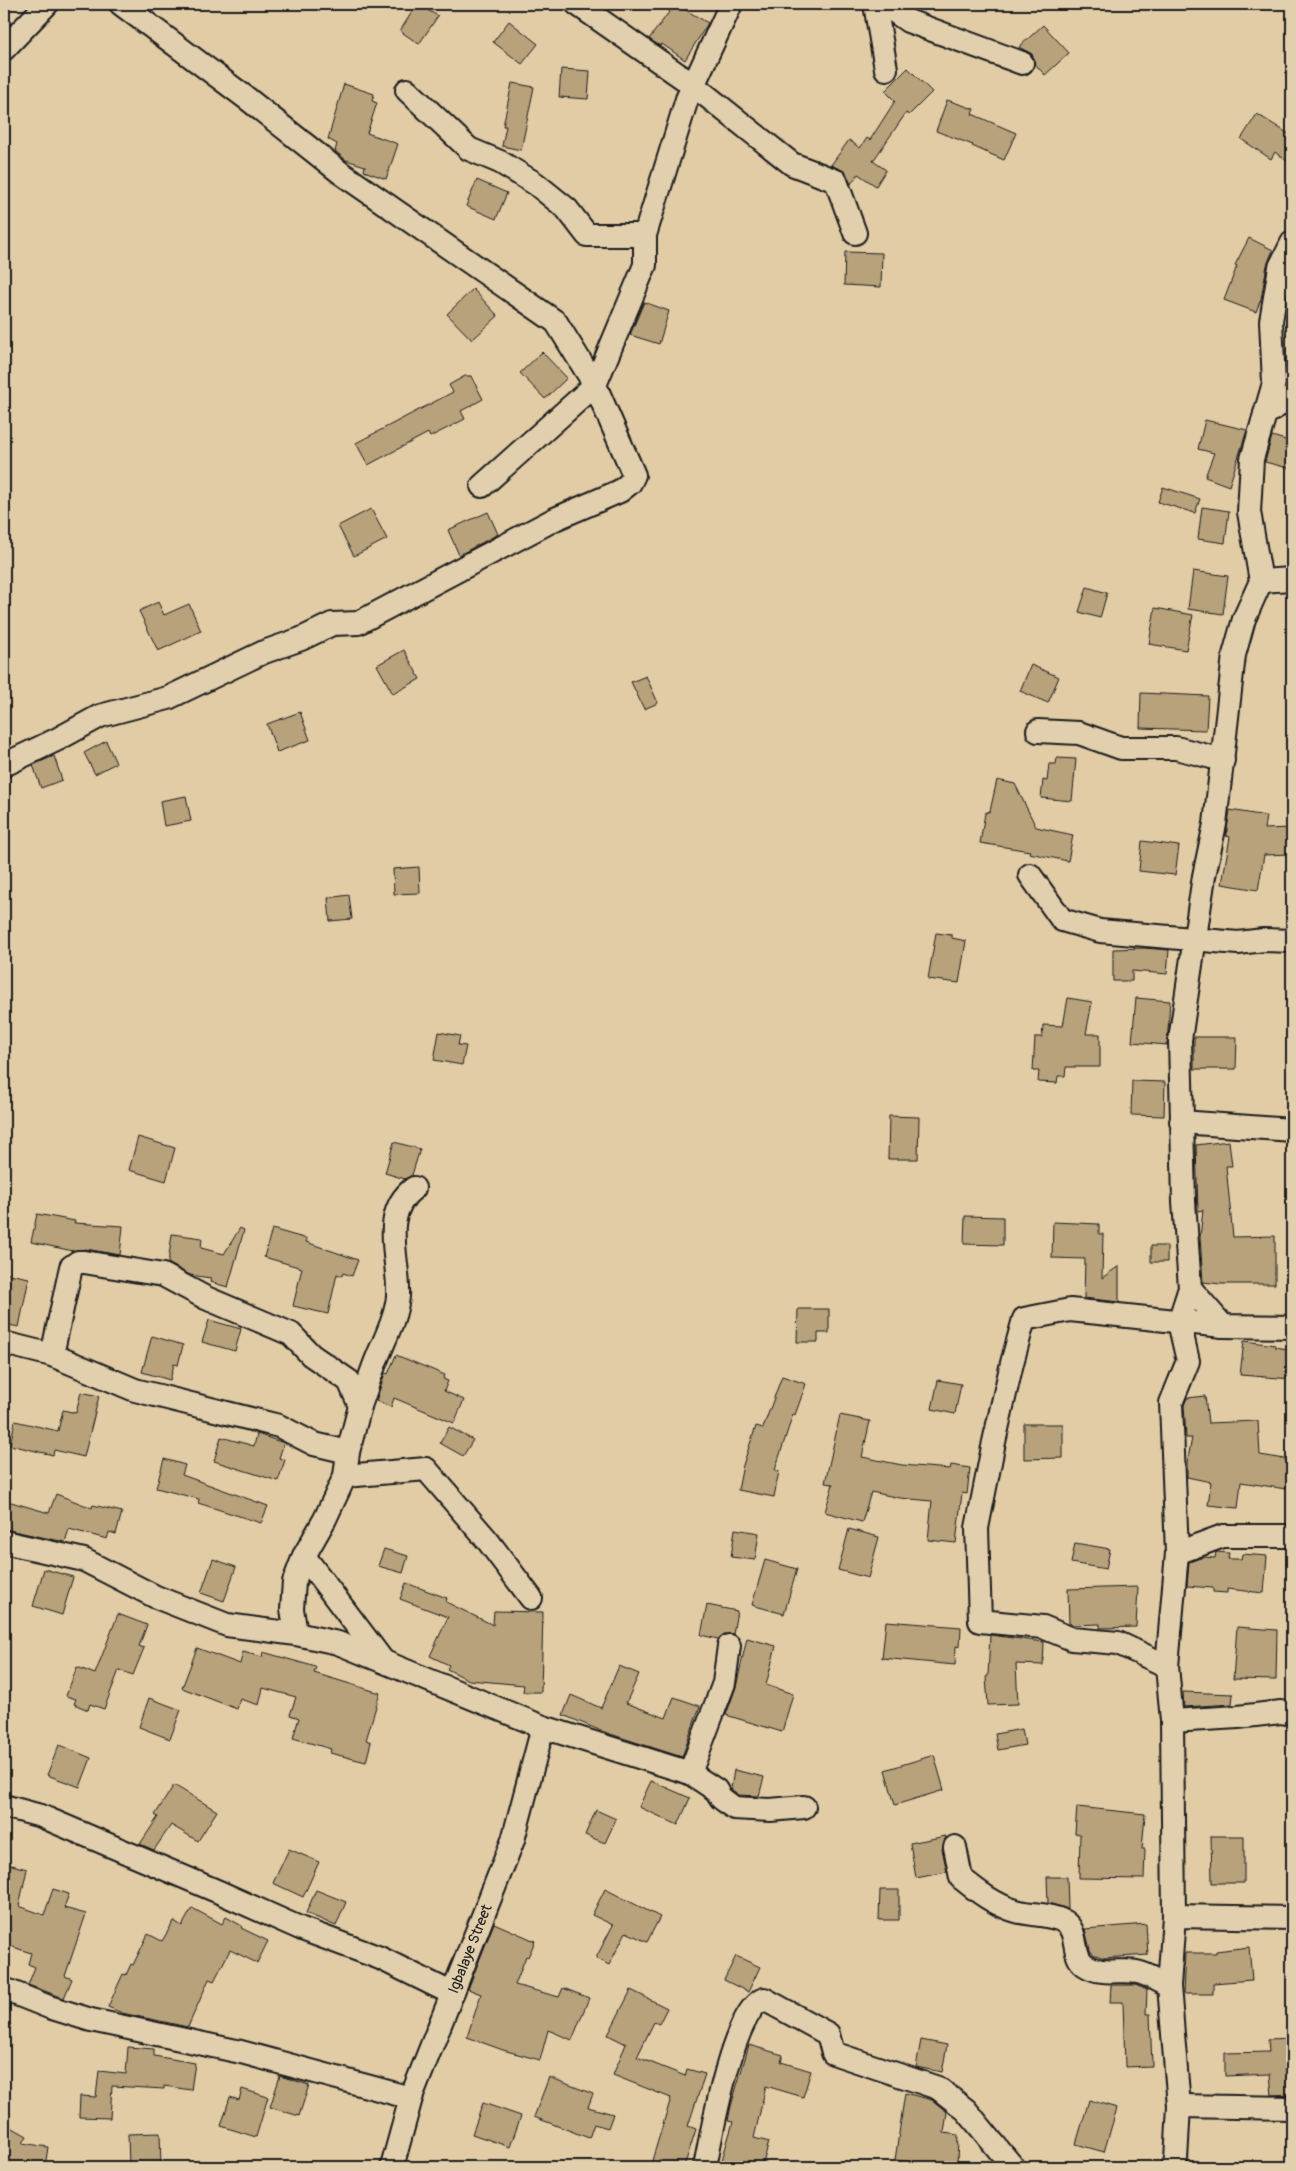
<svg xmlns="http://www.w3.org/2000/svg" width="1296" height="2171" font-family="Pangolin,sans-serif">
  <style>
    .building { fill: #b8a27c; stroke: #1c1c1c }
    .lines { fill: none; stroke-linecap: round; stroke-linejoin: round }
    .minor-casing { stroke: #1c1c1c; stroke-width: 26 }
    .minor { stroke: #e2cfad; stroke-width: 22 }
    .labels { text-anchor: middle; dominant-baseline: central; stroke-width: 5; stroke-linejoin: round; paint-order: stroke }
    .street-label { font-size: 15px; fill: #1c1c1c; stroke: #e2cfad }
  </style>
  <rect width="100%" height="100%" fill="#e1cca6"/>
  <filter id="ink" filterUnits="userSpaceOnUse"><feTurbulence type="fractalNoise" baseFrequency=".02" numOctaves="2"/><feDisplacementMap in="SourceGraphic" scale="10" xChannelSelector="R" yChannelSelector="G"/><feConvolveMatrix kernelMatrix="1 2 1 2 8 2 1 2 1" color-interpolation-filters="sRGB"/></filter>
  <g filter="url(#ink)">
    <path class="building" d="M417,4L438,16L419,44L400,31Z
      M675,4L708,23L685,60L662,44L660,46L649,39Z
      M509,21L538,44L522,64L493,42Z
      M1043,25L1069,53L1045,75L1035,64L1032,54L1019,47Z
      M908,68L932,92L909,115L906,113L873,161L886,170L876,186L858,174L851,184L845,172L831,165L849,140L860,148L867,138L870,140L895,101L885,91Z
      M561,69L590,71L588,99L559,97Z
      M512,83L534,87L521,150L502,146L506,126H503Z
      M344,84L374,94L372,101L377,103L367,133L398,144L386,179L364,171L365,166L346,160L335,151L337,144L328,139Z
      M947,100L974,109L972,114L1016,133L1004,160L972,146L973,145L936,131Z
      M1257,114L1292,136V165L1275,152L1271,159L1241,139Z
      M477,180L507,193L496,219L466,206Z
      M1249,238L1273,250L1267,265L1261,299L1256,312L1224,300L1237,266L1235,265Z
      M845,252L882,253L881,287L844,285Z
      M473,289L498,316L472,340L447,314Z
      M644,302L669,311L659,344L630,335Z
      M542,352L567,378L545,399L520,373Z
      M465,376H471L483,399L461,411L465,419L430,437L428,433L368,465L356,443L453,392L449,385Z
      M1205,420L1247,430L1229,486L1205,477L1214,453L1198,449Z
      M1272,436L1292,442V469L1265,462Z
      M1163,487L1200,499L1195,513L1158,502Z
      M1202,507L1229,511L1225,543L1198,539Z
      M371,509L387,539L354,556L338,526Z
      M488,512L498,534L459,555L448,530Z
      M1193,571L1228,576L1223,614L1188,609Z
      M1087,587L1107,593L1100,618L1079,612Z
      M158,602L164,615L189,604L201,631L158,651L139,611Z
      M1155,608L1193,615L1186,650L1149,644Z
      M404,650L420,679L393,694L377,665Z
      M1031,665L1059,677L1048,703L1020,691Z
      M646,676L658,703L644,709L631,682Z
      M1141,693L1208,696L1206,730L1140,728Z
      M300,712L310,740L277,752L267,724Z
      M106,741L116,763L95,774L84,753Z
      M54,756L62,780L41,788L33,765Z
      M1057,758L1076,759L1072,801L1041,798L1043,780L1047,781L1049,764H1056Z
      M997,780L1015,784L1036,827L1073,835L1068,861L1029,853L1030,851L980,843L985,813L990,811Z
      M186,796L191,821L164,826L160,801Z
      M1230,810L1266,816L1264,829L1292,828V854L1264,855L1258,890L1222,884L1230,837L1226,836Z
      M1142,841L1179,846L1175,875L1139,871Z
      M419,867L420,893L394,894L393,869Z
      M349,895L352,919L330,921L328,898Z
      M936,933L952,935V938L966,941L959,983L928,979Z
      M1144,948L1169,950L1167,974L1132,971V981H1113V949Z
      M1068,998L1092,1002L1086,1034H1100V1067H1066L1065,1076H1058L1057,1083L1038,1082L1039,1071H1033L1035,1037H1042L1043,1025L1063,1026Z
      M1136,998L1170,1001L1167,1045L1132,1042Z
      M439,1032L460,1036L458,1045L466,1046L462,1065L434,1060Z
      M1194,1037H1237L1236,1069H1194Z
      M1132,1081L1165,1082L1164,1116L1131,1115Z
      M889,1116L919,1117L918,1159H888Z
      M138,1137L175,1148L166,1181L129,1170Z
      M1229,1141L1232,1166H1226L1233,1237L1275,1236V1284H1221L1203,1282L1200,1237L1203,1210L1198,1211L1196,1145Z
      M394,1142L420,1149L412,1175L405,1179L385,1173Z
      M37,1214L75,1221L74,1223L123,1226L120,1255L86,1249L73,1251L31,1242Z
      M965,1216L1003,1217V1245L964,1244Z
      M1053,1222L1099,1224V1234H1103L1102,1278L1119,1266V1302L1084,1298L1085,1259L1052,1258Z
      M240,1228L244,1230L228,1287L210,1282L211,1278L190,1275L168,1263L172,1234L202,1238L201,1248L224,1254Z
      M272,1229L307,1239L306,1242L358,1260L352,1276L343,1273L342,1276L337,1274L328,1314L293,1306L302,1268L264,1257Z
      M1151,1246H1167V1262H1151Z
      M4,1273L29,1278L19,1327L4,1324Z
      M798,1309H829V1333H818V1342H797Z
      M209,1320L241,1329L235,1351L202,1342Z
      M152,1336L183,1345L178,1365L174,1364L170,1380L142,1372Z
      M1244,1341L1275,1345V1347L1292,1350V1379L1240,1375Z
      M396,1355L445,1375L443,1379L448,1381L444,1391L464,1400L454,1423L394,1398L391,1407L376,1401L385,1373L388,1374Z
      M782,1376L806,1384L795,1415L793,1414L775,1470L779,1471L774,1497L738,1490L743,1465L756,1426L763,1428Z
      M938,1380L961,1384L955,1414L932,1409Z
      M81,1392L99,1396L84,1457L54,1450L53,1455L10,1445L15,1421L58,1431L63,1410L76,1413Z
      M1205,1396L1208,1423L1258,1421L1260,1455L1291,1460L1286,1489L1241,1482L1238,1508L1208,1505L1211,1482L1187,1477V1463L1192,1438H1186L1184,1405L1187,1398Z
      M840,1415L870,1421L862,1457L902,1465L950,1469L951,1465L970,1468L967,1494L962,1493L956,1543L928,1540L932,1501L900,1498L871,1492L862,1522L825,1512L833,1484L825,1483Z
      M1024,1424H1063V1458L1024,1459Z
      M449,1427L473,1440L463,1456L440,1443Z
      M257,1434L284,1443L279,1458L285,1460L278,1481L214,1461L221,1437L254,1446Z
      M164,1459L185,1465L182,1475L268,1506L261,1523L198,1503L199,1499L156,1488Z
      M56,1494L92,1508L93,1505L122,1512L116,1534L109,1532L107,1539L69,1529L65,1542L4,1529V1500L49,1513Z
      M735,1529L759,1533L755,1560L731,1557Z
      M849,1529L879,1537L868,1578L838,1570Z
      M1075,1543L1110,1549L1106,1569L1071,1563Z
      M384,1549L408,1556L403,1573L378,1566Z
      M1216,1552L1229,1553L1228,1559H1241L1242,1554L1267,1556L1264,1593L1227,1589V1593L1213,1592V1588L1187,1586L1189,1562L1203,1557L1215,1558Z
      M213,1559L236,1567L224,1601L201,1593Z
      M765,1560L797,1569L784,1614L752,1605Z
      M44,1569L73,1577L62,1615L33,1606Z
      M406,1583L447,1598L446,1602L493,1625L494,1611L543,1612L541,1692H523L524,1685L469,1680L447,1669L449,1665L430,1656L448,1617L400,1599Z
      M1138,1587L1136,1627L1100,1628V1624L1073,1625L1069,1623L1068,1589Z
      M707,1605L737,1611L733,1634H724L718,1639L701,1635Z
      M118,1614L147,1625L139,1646L144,1648L133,1675L119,1670L104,1709L90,1704L88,1710L74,1704L76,1699L66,1696L77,1667L95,1674Z
      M886,1621L961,1627L960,1647L956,1646L955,1665L882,1658Z
      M1237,1627L1277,1630L1276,1680L1233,1679Z
      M990,1635L1044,1642L1043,1665L1016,1664L1018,1704L988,1705L986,1677L988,1676Z
      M747,1638L776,1646L766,1685L793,1694L782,1732L726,1715L736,1687Z
      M197,1648L240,1664L243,1652L262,1657L263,1652L316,1667L314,1673L380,1693L366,1740L371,1742L366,1762L330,1753L331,1749L293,1738L299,1718L290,1715L296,1697L263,1688L259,1705L240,1699L237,1709L182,1688Z
      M619,1666L639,1674L626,1703L666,1718L674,1697L700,1706L682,1757L604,1732L563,1715L571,1695L601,1708Z
      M1183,1692L1233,1694L1232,1704L1184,1707Z
      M149,1698L181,1710L170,1739L139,1727Z
      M1022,1729L1025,1745L998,1750L995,1734Z
      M59,1745L91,1758L80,1787L47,1775Z
      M934,1755L944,1790L895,1805L885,1770Z
      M734,1770L764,1777L759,1796L739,1795L731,1789Z
      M651,1781L690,1798L678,1825L639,1807Z
      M174,1785L217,1811L198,1841L171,1825L154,1850L140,1844L158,1817L155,1815Z
      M1077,1807L1145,1814L1142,1849H1145L1144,1879L1079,1878L1080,1834L1075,1833Z
      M596,1810L616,1819L605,1843L585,1835Z
      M946,1836L942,1849L947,1872L916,1878L910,1843Z
      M1211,1836H1244V1883H1212Z
      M289,1849L319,1862L303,1897L273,1883Z
      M4,1863L27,1869L19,1906L44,1915L53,1889L69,1894L64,1908L86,1914L65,1976L72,1979L64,1998L28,1985L35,1967L28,1964L31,1953L4,1944Z
      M1047,1877H1067L1068,1909L1048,1903Z
      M605,1889L660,1917L647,1942L626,1932L609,1965L596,1958L613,1925L592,1915Z
      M316,1890L346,1902L336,1926L306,1913Z
      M880,1890H899V1920H879Z
      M192,1908L222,1924L226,1917L242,1926L241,1928L268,1941L257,1963L230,1950L214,1981L209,1979L188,2027L122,2013L108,2007L123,1974L126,1975L131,1964L133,1965L148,1934L162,1941L174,1921L182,1926Z
      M494,1923L535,1941L528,1957L526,1956L515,1985L559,1997L563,1988L589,1998L572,2040L548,2030L540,2060L503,2050L467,2037L481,1994L468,1989Z
      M1146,1924L1148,1955L1104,1958L1093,1954L1090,1950L1085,1929Z
      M1249,1947L1252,1980L1213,1983V1994H1183L1185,1953H1216V1951Z
      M736,1956L760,1967L748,1992L724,1980Z
      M1111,1985H1135L1147,1990L1146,2014H1150L1152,2066L1125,2067L1123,2002H1110Z
      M631,1990L667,2008L659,2024L654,2022L637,2057L685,2076L687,2069L705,2074L688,2126L696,2129L684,2167H650L671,2098L613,2075L626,2044L608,2035Z
      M1292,2038V2094L1272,2095L1270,2074L1225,2076V2053L1269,2052L1268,2039Z
      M921,2040L947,2045L942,2072L916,2067Z
      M749,2045L783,2055L781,2062L811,2071L803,2097L766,2086L754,2138L769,2142L762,2167H720L733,2122L728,2121L731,2106Z
      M128,2047L154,2049V2056L195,2063L191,2090L164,2086V2089L112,2086L110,2118L79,2117L80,2096L96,2097L99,2071L126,2074Z
      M280,2076L309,2085L299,2116L270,2107Z
      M549,2077L593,2094L588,2107L613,2114L608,2128L594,2124L589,2138L534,2117Z
      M242,2089L268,2097L256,2137L221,2126L230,2097L239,2100Z
      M905,2093L932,2100L947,2112L944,2133L958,2135L957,2167L895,2160Z
      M1089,2100L1117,2108L1104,2152L1076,2144Z
      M483,2103L521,2116L510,2147L472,2134Z
      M4,2123L27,2136L23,2143L48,2147L45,2167H4Z
      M160,2133L161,2167H129L128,2134Z"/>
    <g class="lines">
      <g class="minor-casing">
        <g id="minor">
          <path d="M121,4L249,100L341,173L556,322L595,385L482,486"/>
          <path d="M577,4L693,85L792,164L836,181L855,233"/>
          <path d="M875,4L886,69"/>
          <path d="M884,4L908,21L1022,63"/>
          <path d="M4,49L47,4"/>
          <path d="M407,90L469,149L500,162L536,184L567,209L587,235H645"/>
          <path d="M1265,414L1292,397"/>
          <path d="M1261,581L1292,579"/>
          <path d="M1038,731L1079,733L1121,748H1176L1223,760"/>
          <path d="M4,765L58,739L100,716L168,698L264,652L301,639L332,624L358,623L555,519L620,491L630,483L634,475L595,385L645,265V235L687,99L731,4"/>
          <path d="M1030,875L1062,920L1100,931L1238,943L1264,940L1292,941"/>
          <path d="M1181,1122L1292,1130"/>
          <path d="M1190,1288L1223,1326"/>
          <path d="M4,1343L52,1355L135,1390L279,1426L314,1444L348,1452"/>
          <path d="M52,1355L71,1267L78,1262H84L163,1275L206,1298L291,1334L311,1355L349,1381L360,1406L348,1452L345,1476L325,1519L304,1556L294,1582L292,1609L296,1634"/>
          <path d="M360,1406C365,1393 369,1379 374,1366C382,1344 396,1320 398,1296C400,1260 379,1214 414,1188"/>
          <path d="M345,1476L426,1469L488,1541L531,1598"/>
          <path d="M4,1542L84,1560L156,1597L227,1625L296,1634L338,1643L543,1727L690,1773L716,1790L721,1798L734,1808L770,1810L804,1807"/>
          <path d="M1177,1553L1223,1536H1292"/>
          <path d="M304,1556L383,1661"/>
          <path d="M1167,1666L1118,1643L1072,1639L1043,1627L980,1621L977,1528L994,1442L1012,1363L1024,1319L1070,1310L1223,1326L1292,1327"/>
          <path d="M1172,1721L1238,1717L1281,1712L1292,1714"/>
          <path d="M690,1773L724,1683L729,1646"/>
          <path d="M4,1806L41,1816L219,1892L302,1929L380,1958L451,1993"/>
          <path d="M955,1847L961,1878C977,1891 995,1905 1016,1911C1030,1915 1048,1914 1061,1920C1081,1929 1070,1955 1085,1965C1102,1976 1119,1969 1137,1972C1148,1974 1159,1982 1169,1986L1179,2106L1176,2160L1173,2167"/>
          <path d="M1174,1916L1292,1918"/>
          <path d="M1169,1986L1174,1916L1172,1721L1167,1666L1177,1553L1171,1403L1188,1361L1179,1322L1190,1288L1184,1201L1180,1040L1204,876L1215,824L1234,655L1244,619L1261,581L1249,512L1252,459L1274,383L1271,321L1280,267L1292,243"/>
          <path d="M4,1989L49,2007L91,2020L241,2052L411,2098"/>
          <path d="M1179,2106L1292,2108"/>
          <path id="s1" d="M392,2167L411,2098L513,1840L543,1727"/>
          <path d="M705,2167C711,2136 733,2009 764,1999L828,2034L833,2053L938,2088L966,2110L1013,2167"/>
        </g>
      </g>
      <use href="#minor" class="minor"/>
    </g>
  </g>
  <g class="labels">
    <g class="street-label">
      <text stroke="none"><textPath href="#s1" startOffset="232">Igbalaye Street</textPath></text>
    </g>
  </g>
  <rect width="1296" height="2171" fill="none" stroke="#e2cfad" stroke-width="20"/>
  <rect x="10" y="10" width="1276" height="2151" fill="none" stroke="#1c1c1c" stroke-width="2" filter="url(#ink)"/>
</svg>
